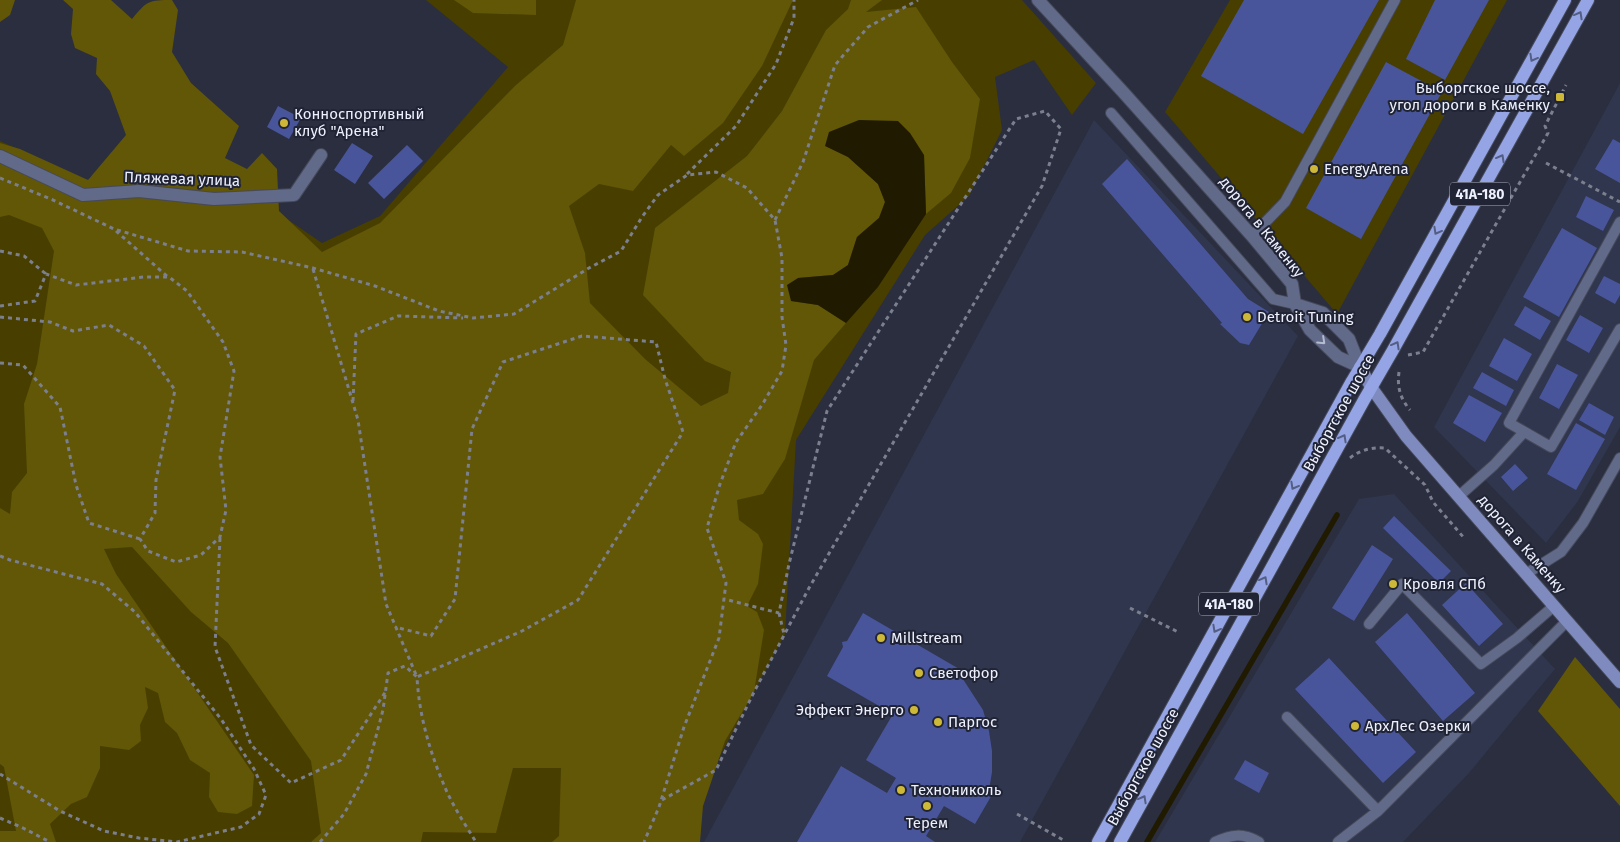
<svg xmlns="http://www.w3.org/2000/svg" width="1620" height="842" font-family="'Fira Sans',sans-serif">
  <style>
    .built { fill: #30364d }
    .green { fill: #483e00 }
    .forest { fill: #625607 }
    .water { fill: #201b00 }
    .lines { fill: none; stroke-linecap: round; stroke-linejoin: round }
    .stream { stroke: #201b00; stroke-width: 5.5 }
    .building { fill: #48559b }
    .lane-casing { stroke: #45495a; stroke-width: 12 }
    .street-casing { stroke: #45495a; stroke-width: 14 }
    .secondary-casing { stroke: #45495a; stroke-width: 14 }
    .primary-casing { stroke: #45495a; stroke-width: 14 }
    .path { stroke: #7b7f8e; stroke-width: 3; stroke-dasharray: 4 4; stroke-linecap: butt }
    .lane { stroke: #626a8a; stroke-width: 10 }
    .street { stroke: #626a8a; stroke-width: 12 }
    .secondary { stroke: #7f8bbe; stroke-width: 12 }
    .primary { stroke: #94a4e5; stroke-width: 12 }
    .oneway { stroke: #545e84 }
    .oneway2 { stroke: #b6bbcf }
    .poi-dot { fill: #ceb837; stroke: #202435; stroke-width: 2 }
    .labels { text-anchor: middle; dominant-baseline: central; stroke-width: 4; stroke-linejoin: round; paint-order: stroke }
    .shield { fill: #202435; stroke: #b0b4c1; stroke-width: 1 }
    .shield-label { font-size: 14px; font-weight: bold; fill: #eef1fd }
    .poi-label { font-size: 15px; fill: #eef1fd; stroke: #202435; text-anchor: start }
    .street-label { font-size: 15px; fill: #eef1fd; stroke: #202435 }
  </style>
  <rect width="100%" height="100%" fill="#2a2e3f"/>
  <path class="built" d="M1620,83V427L1578,501L1546,543L1434,427Z
    M1094,120L1298,336L1020,842H704Z
    M1394,494L1555,669L1469,773L1403,842H1155L1359,499Z"/>
  <path class="green" d="M426,0H1022L1096,83L1072,115L1034,60L995,77L1002,130L969,196L925,235L796,440L785,634L674,842H0V141L84,179L271,208L322,243L380,216L508,67Z
    M1230,0H1507L1337,314L1165,112Z"/>
  <path class="forest" d="M0,0H15L10,15L0,22Z
    M63,0H111L132,19C147,1 148,0 172,0L178,10L172,52L191,83L239,126L225,158L247,169L262,153L277,169L279,211L322,252L380,223L516,85L563,45L576,0H793L762,66L723,123L684,156L671,145L633,191L599,184L569,206L585,253L590,303L645,359L701,406L728,393L731,372L705,361L643,295L655,228L747,156L782,111L826,30L848,9L851,0H882L866,12L916,7L952,62L980,99L970,158L951,193L926,214L924,155L826,146L848,157L878,184L885,202L879,218L857,237L848,265L833,275L798,278L791,301L818,305L846,323L814,360L785,459L763,494L737,500L739,520L758,534L763,544L758,584L747,606L757,612L764,630L754,692L725,741L703,806L700,842H552L559,836L561,768H513L496,833L423,832L421,842H311L321,833L311,761L228,643L191,612L132,547L104,549L116,574L254,775L252,806L237,814L218,812L209,797L210,773L190,760L177,733L165,722L158,693L145,687L148,708L140,725L141,741L129,750L100,746V768L87,797L71,804L50,824L56,842H0V831H16L4,767L0,764V508L10,514L12,492L27,473L24,404L37,364L54,251L42,228L9,215L0,217V143L20,149L88,180L126,135L110,91L96,74L97,58L75,48L71,34L73,9Z
    M454,0H536V15L473,13Z
    M1575,657L1620,709V806L1538,711Z"/>
  <path class="water" d="M859,120L898,121L910,133L924,155L926,214L878,287L846,323L818,305L791,301L787,285L798,278L833,275L848,265L857,237L879,218L885,202L878,184L848,157L825,146L829,132Z"/>
  <g class="lines">
    <path class="stream" d="M1147,842L1337,515"/>
  </g>
  <path class="building" d="M1244,0H1379L1303,134L1201,76Z
    M1435,0H1489L1445,80L1406,59Z
    M1386,62L1442,92L1361,239L1306,208Z
    M278,106L301,118L289,139L267,127Z
    M1613,139L1620,143V183L1595,169Z
    M352,143L373,156L355,184L334,170Z
    M407,145L423,161L384,199L368,183Z
    M1127,159L1248,299L1269,312L1249,345L1240,343L1220,324L1222,323L1102,184Z
    M1586,196L1614,210L1603,231L1576,217Z
    M1562,228L1597,248L1559,317L1523,297Z
    M1604,276L1620,284V295L1615,304L1595,293Z
    M1525,306L1551,321L1540,340L1514,325Z
    M1580,315L1603,328L1589,353L1566,340Z
    M1504,338L1532,354L1517,381L1489,366Z
    M1557,364L1578,375L1559,409L1539,398Z
    M1482,372L1514,390L1506,406L1473,388Z
    M1469,395L1502,413L1485,442L1453,423Z
    M1589,403L1614,417L1605,435L1579,420Z
    M1576,423L1605,439L1576,490L1547,474Z
    M1515,464L1528,478L1513,491L1501,477Z
    M1394,516L1451,571L1439,583L1383,528Z
    M1372,545L1393,559L1354,621L1332,608Z
    M1466,583L1503,624L1479,646L1442,605Z
    M863,613L961,670L959,673L983,710L989,731L992,751V772L989,790L993,793L975,824L944,806L926,836L935,842H797L841,766L887,793L896,778L866,760L893,714L827,676L843,647L842,642L847,641Z
    M1407,613L1475,693L1443,721L1375,642Z
    M1329,658L1416,752L1383,783L1295,689Z
    M1245,760L1269,773L1259,793L1234,779Z"/>
  <g class="lines">
    <g class="lane-casing">
      <path id="lane" d="M1111,113L1273,299L1295,304
        M1620,222L1509,423L1551,447L1620,329
        M1252,236L1285,202L1395,0
        M1459,496L1494,465L1524,432
        M1526,574L1561,552L1583,523L1620,458
        M1369,624L1402,584L1481,664L1517,638L1554,606
        M1287,717L1378,811
        M1215,842C1232,834 1243,833 1259,842
        M1338,842L1378,811L1567,621"/>
    </g>
    <g class="street-casing">
      <path id="street" d="M1038,0L1123,92L1252,236L1292,284L1295,304L1310,330L1338,357L1360,367
        M0,156L83,195L139,191L214,199L294,195L321,155
        M1295,304L1323,313L1349,339L1360,367"/>
    </g>
    <g class="secondary-casing">
      <path id="secondary" d="M1360,367L1371,387L1406,436L1620,682"/>
    </g>
    <g class="primary-casing">
      <path id="primary" d="M1098,842L1352,381L1380,334L1565,0
        M1120,842L1364,400L1393,350L1588,0"/>
    </g>
    <path class="path" d="M1546,163L1620,202
      M687,174L736,126L776,64L794,18V0
      M0,178L53,200L114,229L188,251L242,252L313,268L375,286L439,311L473,318L514,314L589,268L621,251L642,217L658,195L687,175L716,172L747,188L775,220L782,258V317L786,345L782,371L762,405L736,442L720,484L707,528L726,583L719,638L684,727L659,807L644,842
      M775,220L803,162L835,65L868,27L918,0
      M116,231L168,277
      M0,251L24,256L46,274
      M313,269L358,420L386,604L417,677L522,631L578,600L683,432L665,379L656,342L582,336L503,362L472,429L455,599L431,636L395,627
      M0,306L35,301L46,274L76,285L144,277H169L187,291L223,342L234,371L220,457L226,510L220,537L201,555L176,562L148,551L140,539L155,513L156,480L175,390L144,346L109,325L73,331L50,322L0,317
      M1408,355L1423,352L1548,133L1545,126L1566,85
      M0,363L23,365L60,407L76,485L89,523L140,539
      M1399,372C1397,387 1400,398 1410,410
      M353,401L356,334L398,316L463,318
      M1350,458C1360,450 1372,447 1385,448L1425,485L1433,502L1465,539
      M220,538L215,647L251,745L291,783L341,760L386,691
      M0,556L10,560L102,584L135,612L221,719L254,769L266,795L259,814L241,827L177,842L139,838L104,831L60,811L0,774
      M1130,608L1178,632
      M779,613L784,634
      M662,800L716,770L754,692L809,588L1042,186L1061,129L1045,111L1016,119L827,411L789,564L779,613L724,599
      M1017,814L1065,841
      M0,818L23,828L50,842
      M320,842L344,814L366,774L383,710L388,673L405,666L417,677C419,717 431,756 447,792C455,809 466,826 476,842"/>
    <use href="#lane" class="lane"/>
    <use href="#street" class="street"/>
    <use href="#secondary" class="secondary"/>
    <use href="#primary" class="primary"/>
  </g>
  <defs><path id="oneway-chevron" d="M-2-3.5L2.5 0L-2 3.5" fill="none" stroke-width="1.6" stroke-linecap="round" stroke-linejoin="round" transform="scale(1.25)"/></defs>
  <g class="oneway">
    <use href="#oneway-chevron" transform="translate(1579 15) rotate(-61)"/>
    <use href="#oneway-chevron" transform="translate(1533 58) rotate(119)"/>
    <use href="#oneway-chevron" transform="translate(1501 158) rotate(-61)"/>
    <use href="#oneway-chevron" transform="translate(1437 231) rotate(119)"/>
    <use href="#oneway-chevron" transform="translate(1396 345) rotate(-61)"/>
    <use href="#oneway-chevron" transform="translate(1343 438) rotate(-61)"/>
    <use href="#oneway-chevron" transform="translate(1294 486) rotate(119)"/>
    <use href="#oneway-chevron" transform="translate(1264 580) rotate(-61)"/>
    <use href="#oneway-chevron" transform="translate(1216 629) rotate(119)"/>
    <use href="#oneway-chevron" transform="translate(1143 799) rotate(-61)"/>
  </g>
  <use class="oneway2" href="#oneway-chevron" transform="translate(1322 341) rotate(43)"/>
  <g class="poi-dot">
    <rect x="1555" y="92" width="10" height="10" rx="2.5"/>
    <circle cx="284" cy="123" r="5"/>
    <circle cx="1314" cy="169" r="5"/>
    <circle cx="1247" cy="317" r="5"/>
    <circle cx="1393" cy="584" r="5"/>
    <circle cx="881" cy="638" r="5"/>
    <circle cx="919" cy="673" r="5"/>
    <circle cx="914" cy="710" r="5"/>
    <circle cx="938" cy="722" r="5"/>
    <circle cx="1355" cy="726" r="5"/>
    <circle cx="901" cy="790" r="5"/>
    <circle cx="927" cy="806" r="5"/>
  </g>
  <g class="labels">
    <g class="shield">
      <rect x="1450" y="182.5" width="60" height="23" rx="4"/>
      <rect x="1199" y="592.5" width="60" height="23" rx="4"/>
    </g>
    <g class="shield-label">
      <text x="1480" y="194">41А-180</text>
      <text x="1229" y="604">41А-180</text>
    </g>
    <g class="poi-label">
      <text x="1550" y="88" text-anchor="end">Выборгское шоссе,<tspan x="1550" dy="17">угол дороги в Каменку</tspan></text>
      <text x="294" y="114">Конноспортивный<tspan x="294" dy="17">клуб "Арена"</tspan></text>
      <text x="1324" y="169">EnergyArena</text>
      <text x="1257" y="317">Detroit Tuning</text>
      <text x="1403" y="584">Кровля СПб</text>
      <text x="891" y="638">Millstream</text>
      <text x="929" y="673">Светофор</text>
      <text x="904" y="710" text-anchor="end">Эффект Энерго</text>
      <text x="948" y="722">Паргос</text>
      <text x="1365" y="726">АрхЛес Озерки</text>
      <text x="911" y="790">Технониколь</text>
      <text x="927" y="823" text-anchor="middle">Терем</text>
    </g>
    <g class="street-label">
      <text transform="translate(182 179) rotate(2)">Пляжевая улица</text>
      <text transform="translate(1262 227) rotate(51)">дорога в Каменку</text>
      <text transform="translate(1339 413) rotate(-61)">Выборгское шоссе</text>
      <text transform="translate(1522 544) rotate(49)">дорога в Каменку</text>
      <text transform="translate(1143 767) rotate(-61)">Выборгское шоссе</text>
    </g>
  </g>
</svg>
